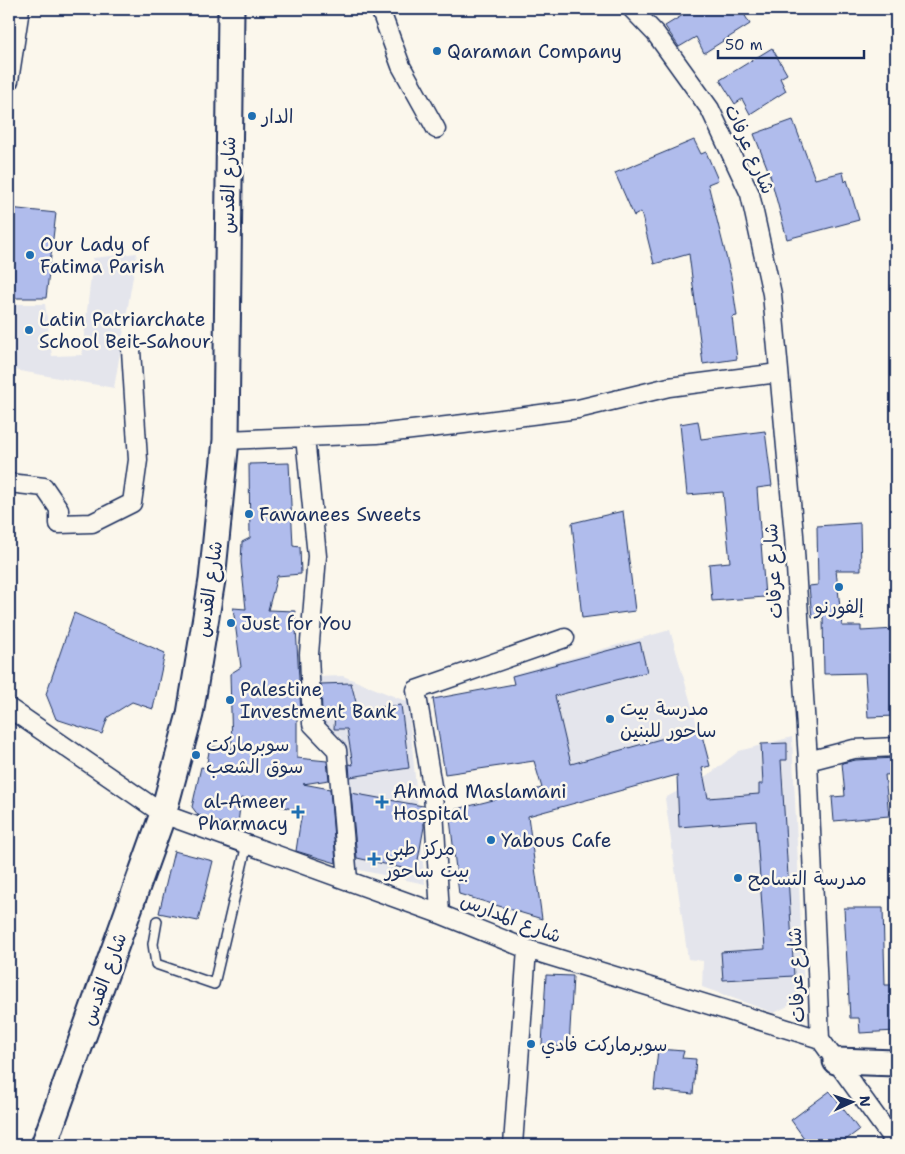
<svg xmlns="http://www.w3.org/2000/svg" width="905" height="1154" font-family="'Shantell Sans','Playpen Sans Arabic',sans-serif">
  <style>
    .built { fill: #e4e5ec }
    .building { fill: #b0bcec; stroke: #1b2f5e }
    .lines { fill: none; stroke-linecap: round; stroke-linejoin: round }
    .lane-casing { stroke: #1b2f5e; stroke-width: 12 }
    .street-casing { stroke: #1b2f5e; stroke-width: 21 }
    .secondary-casing { stroke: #1b2f5e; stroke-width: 29 }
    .lane { stroke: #fbf7ec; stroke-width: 9 }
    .street { stroke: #fbf7ec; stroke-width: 18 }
    .secondary { stroke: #fbf7ec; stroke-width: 25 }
    .poi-dot { fill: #1f6fb2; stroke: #fbf7ec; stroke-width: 2 }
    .labels { text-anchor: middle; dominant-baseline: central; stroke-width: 5; stroke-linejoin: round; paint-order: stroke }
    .poi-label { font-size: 19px; fill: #1b2f5e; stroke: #fbf7ec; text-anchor: start }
    .street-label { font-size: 19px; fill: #1b2f5e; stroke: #fbf7ec }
  </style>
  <rect width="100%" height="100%" fill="#fbf7ec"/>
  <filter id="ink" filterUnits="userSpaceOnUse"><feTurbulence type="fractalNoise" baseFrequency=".02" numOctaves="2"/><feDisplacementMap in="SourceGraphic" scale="10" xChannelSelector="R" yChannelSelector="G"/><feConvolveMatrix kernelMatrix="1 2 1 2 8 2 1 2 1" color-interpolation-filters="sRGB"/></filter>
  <g filter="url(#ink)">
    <path class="built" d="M137,253L114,388L9,369V304H45L52,356L82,355L93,258Z
      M670,630L708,763L550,809L511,675Z
      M343,676L408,702L425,884L350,868L341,737L315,718V677Z
      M792,737L804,990L792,1004L774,1013L702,987L703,961L688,959L665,798L711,773L739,751Z"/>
    <path class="building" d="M693,9H741L750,24L704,53L696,37L679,47L665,26Z
      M772,48L787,74L780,78L786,91L750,114L742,99L735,104L720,80Z
      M793,120L815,179L843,172L845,182L847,180L859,220L787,239L770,175L754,134Z
      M694,140L701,154L706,152L718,180L708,184L731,276L737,316L732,317L737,359L703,364L689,254L654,264L641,212L634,216L615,173Z
      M9,208L56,213L46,298H9Z
      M698,421L701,439L765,431L772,486L757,488L765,597L712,601L709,564L730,562L723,492L687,495L680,424Z
      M289,463L293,546L300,547L301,574L277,576L268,610L295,611L301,713H297V758L327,761L329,780L303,784L330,789L336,863L296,851L302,811L241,798L238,824L220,823L198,815L192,807L201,767L206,768L210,746L232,749L230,674L241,667L233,608L246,609L241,562L242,542L250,538L249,464Z
      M623,511L635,611L582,618L572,523Z
      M860,523L861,570H836L842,626H861V631L896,629V716L868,717L865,673L824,674L823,617L812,618L809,586L818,585L817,526Z
      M74,613L165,653L153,709L132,702L108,717L102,734L56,719L46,694Z
      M640,642L647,672L555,696L571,764L700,728L710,766L702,768L708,798L759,794V784H763L761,744L787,743V760H781L794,976L723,980L721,952L765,949L756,821L679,827L677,775L528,816L542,919L459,894L449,811L542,788L534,761L445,774L433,699L514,684L512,676Z
      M351,683L358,710L401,705L409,768L350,777L349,764L353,765L347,729H334L335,711L322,712L321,684Z
      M896,758V774L885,775L889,816L834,821L832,797L845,796L842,763L856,760Z
      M351,793L423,806L424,827L416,871L357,858Z
      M174,851L213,861L198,921L159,913Z
      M844,908H883L885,985H894L896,1031L860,1033L859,1018H850Z
      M546,975L573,976L569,1047L542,1045Z
      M658,1049L684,1051L682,1058L696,1059L693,1094L654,1090Z
      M830,1091L859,1130L839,1145H809L791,1120Z"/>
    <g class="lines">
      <g class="lane-casing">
        <path id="lane" d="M157,921L153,944L156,964L214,984L247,844"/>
      </g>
      <g class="street-casing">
        <path id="street" d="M380,9L401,66L436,129
          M632,9L656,34L710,109L750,194L772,294L794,535L808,761L820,1039L896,1144
          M9,81L20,9
          M305,437L317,556L309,654L312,724L337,750L348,880
          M226,440L377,434L464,424L578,409L669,387L778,373
          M9,483L44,487L59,509V524L92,523L132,503L138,460L131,350
          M9,708L163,814L440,914L527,949L820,1039
          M808,761L854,749L896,747
          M440,914L433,792L416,690L565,638
          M513,1145L527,949"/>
      </g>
      <g class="secondary-casing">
        <path id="secondary" d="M836,1061L896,1063
          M44,1145L163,814L190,714L212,580L226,440L231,9"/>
      </g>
      <use href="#lane" class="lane"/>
      <use href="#street" class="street"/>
      <use href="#secondary" class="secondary"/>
    </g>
  </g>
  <g class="poi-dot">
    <circle cx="437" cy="51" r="5"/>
    <circle cx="252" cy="116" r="5"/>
    <circle cx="30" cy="255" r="5"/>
    <circle cx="29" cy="330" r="5"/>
    <circle cx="249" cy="514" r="5"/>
    <circle cx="839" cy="587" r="5"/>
    <circle cx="231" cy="623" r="5"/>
    <circle cx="230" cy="700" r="5"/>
    <circle cx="610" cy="719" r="5"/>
    <circle cx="196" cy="755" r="5"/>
    <path d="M379.5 794.5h5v5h5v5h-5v5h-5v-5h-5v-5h5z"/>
    <path d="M295.5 804.5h5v5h5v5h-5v5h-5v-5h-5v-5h5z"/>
    <circle cx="491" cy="840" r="5"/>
    <path d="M371.5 851.5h5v5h5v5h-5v5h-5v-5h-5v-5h5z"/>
    <circle cx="738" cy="878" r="5"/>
    <circle cx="531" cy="1044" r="5"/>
  </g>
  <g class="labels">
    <g class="poi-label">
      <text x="447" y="51">Qaraman Company</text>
      <text x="262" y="116">الدار</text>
      <text x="40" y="244">Our Lady of<tspan x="40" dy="22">Fatima Parish</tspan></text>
      <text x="39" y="319">Latin Patriarchate<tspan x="39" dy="22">School Beit-Sahour</tspan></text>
      <text x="259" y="514">Fawanees Sweets</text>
      <text x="839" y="606" text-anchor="middle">إلفورنو</text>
      <text x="241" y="623">Just for You</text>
      <text x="240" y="689">Palestine<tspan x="240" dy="22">Investment Bank</tspan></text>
      <text x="620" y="708">مدرسة بيت<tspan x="620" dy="22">ساحور للبنين</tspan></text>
      <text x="206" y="744">سوبرماركت<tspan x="206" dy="22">سوق الشعب</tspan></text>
      <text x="393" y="791">Ahmad Maslamani<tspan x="393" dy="22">Hospital</tspan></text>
      <text x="288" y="801" text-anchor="end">al-Ameer<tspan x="288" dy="22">Pharmacy</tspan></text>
      <text x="501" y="840">Yabous Cafe</text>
      <text x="385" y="848">مركز طبي<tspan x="385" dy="22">بيت ساحور</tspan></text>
      <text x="748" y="878">مدرسة التسامح</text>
      <text x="541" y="1044">سوبرماركت فادي</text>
    </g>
    <g class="street-label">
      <text transform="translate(750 149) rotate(66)">شارع عرفات</text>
      <text transform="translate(228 185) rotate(-89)">شارع القدس</text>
      <text transform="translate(773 571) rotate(-93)">شارع عرفات</text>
      <text transform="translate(209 589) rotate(-82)">شارع القدس</text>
      <text transform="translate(511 918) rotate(21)">شارع المدارس</text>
      <text transform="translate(796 975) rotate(-92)">شارع عرفات</text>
      <text transform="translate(104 979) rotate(-70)">شارع القدس</text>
    </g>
  </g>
  <rect width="905" height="1154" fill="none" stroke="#fbf7ec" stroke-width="30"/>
  <rect x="15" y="15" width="875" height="1124" fill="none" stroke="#1b2f5e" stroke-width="2" filter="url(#ink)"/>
  <g transform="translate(852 1102) rotate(87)" stroke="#fbf7ec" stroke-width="4" paint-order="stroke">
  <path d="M0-4L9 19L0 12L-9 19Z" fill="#1b2f5e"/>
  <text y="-8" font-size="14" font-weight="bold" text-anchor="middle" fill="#1b2f5e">N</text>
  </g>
  <path d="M718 50v8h146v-8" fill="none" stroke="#1b2f5e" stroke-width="2.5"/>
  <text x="725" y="50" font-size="15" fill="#1b2f5e" stroke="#fbf7ec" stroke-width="4" paint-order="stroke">50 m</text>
</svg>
